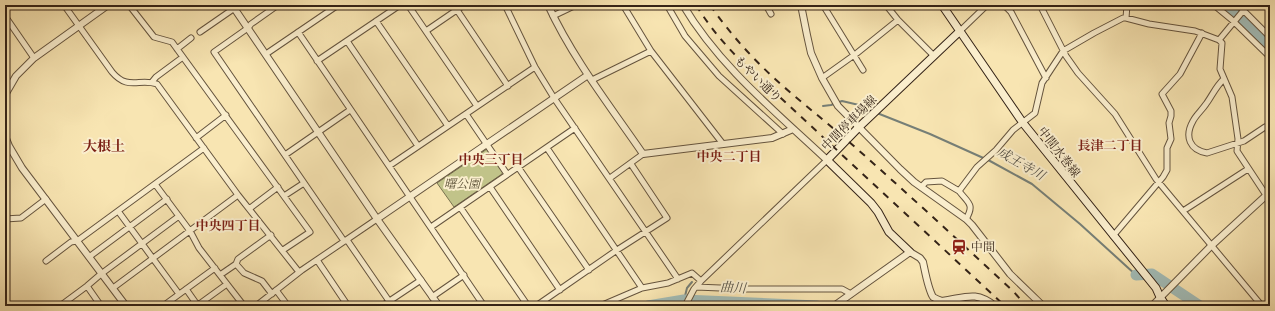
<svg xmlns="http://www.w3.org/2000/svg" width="1275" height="311" font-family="'IM FELL Great Primer','Noto Serif JP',serif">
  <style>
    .green { fill: #c1c389; stroke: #7a7350 }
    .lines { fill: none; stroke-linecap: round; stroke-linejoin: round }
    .stream { stroke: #767f77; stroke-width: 2 }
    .river { stroke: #a2bcb7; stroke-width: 11 }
    .minor-casing { stroke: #65543e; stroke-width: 7 }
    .tertiary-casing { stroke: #65543e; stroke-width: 8 }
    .secondary-casing { stroke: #342317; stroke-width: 9 }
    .minor { stroke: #faeecd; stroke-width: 5 }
    .tertiary { stroke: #faeecd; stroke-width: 6 }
    .secondary { stroke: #faeecd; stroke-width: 7 }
    .rail { stroke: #342317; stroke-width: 2; stroke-dasharray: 7 7; stroke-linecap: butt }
    .labels { text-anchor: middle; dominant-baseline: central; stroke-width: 4; stroke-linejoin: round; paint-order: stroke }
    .street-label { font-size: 12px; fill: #342317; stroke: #faeecd }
    .park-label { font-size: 12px; font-style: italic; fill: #5e5339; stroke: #faeecd }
    .poi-label { font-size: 12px; fill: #342317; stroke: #faeecd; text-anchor: start }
    .neighbourhood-label { font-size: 13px; font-weight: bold; fill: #7a1f14; stroke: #faeecd }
    .water-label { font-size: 13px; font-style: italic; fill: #555147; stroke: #faeecd }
    .quarter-label { font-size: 14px; font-weight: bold; fill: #7a1f14; stroke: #faeecd }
  </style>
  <rect width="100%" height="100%" fill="#f8e5b2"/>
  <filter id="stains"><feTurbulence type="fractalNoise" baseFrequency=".005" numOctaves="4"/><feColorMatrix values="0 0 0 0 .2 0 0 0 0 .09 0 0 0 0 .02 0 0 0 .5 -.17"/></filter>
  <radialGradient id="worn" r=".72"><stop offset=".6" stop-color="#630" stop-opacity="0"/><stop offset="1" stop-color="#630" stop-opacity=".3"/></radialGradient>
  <path class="green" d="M487,149L503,171L502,174L454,207L437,183Z"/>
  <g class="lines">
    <path class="stream" d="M823,106L831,105L842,101L859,105L873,111
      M877,113L930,134L990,161L1032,184L1080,224L1136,275
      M684,300L687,288L692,282"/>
    <path class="river" d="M1226,5L1270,48
      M1136,275L1152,274L1200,306
      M648,306L684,300L817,306"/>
    <g class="minor-casing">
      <path id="minor" d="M64,5L112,72C128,91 139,78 157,84L238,195L299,272
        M129,5L154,37L172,42L310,232L283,250
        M278,5L251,24L248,28L214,52L344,241
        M408,5L477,106
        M505,5L535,67L554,98L678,279
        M623,5L651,51L723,144
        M667,5L685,36L719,76L783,134
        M766,5L771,14
        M823,5L863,70
        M886,5L898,20L934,56
        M1004,5L1011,12L1046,78
        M1040,5L1066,56L1078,73L1115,114L1156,179L1262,306
        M1214,5L1231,19L1270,57
        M1238,5L1270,37
        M457,10L508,86
        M5,16L34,58
        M553,16L576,5
        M1126,18L1127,5
        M376,21L448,126
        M426,31L464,5
        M960,31L987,5
        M200,32L239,5
        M298,32L484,306
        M1219,40L1243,11
        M347,41L418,146
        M177,49L191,38
        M266,54L338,5
        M317,61L400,5
        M822,78L857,53L898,20
        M1224,79C1216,86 1212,96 1206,104C1202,110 1196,115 1193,121C1184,137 1190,150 1207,153L1244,141L1265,127
        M592,80L651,51
        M152,82L156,77L183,57
        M466,114L507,174
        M196,138L226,115
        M547,148L642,288
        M285,155L350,110
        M389,166L535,67
        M518,167L589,270
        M610,178L643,154
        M155,184L190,231L199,248L244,306
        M490,187L560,290
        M921,187L926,182L942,181L959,191
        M284,196L304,183
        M460,207L528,306
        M249,209L278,187
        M118,211L179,294
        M1183,211L1248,169
        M5,219L21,218L46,199
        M966,219C975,204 968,203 959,191L977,167L996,150L1013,130L1035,113L1042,83L1063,51L1094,33L1123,18H1126L1149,24L1195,31L1219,40L1222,43L1220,69L1232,97L1238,139L1237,151L1266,195
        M431,227L575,128
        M1113,236L1163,177L1167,170V148L1171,139L1169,123L1171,116V111L1162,94L1180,74L1202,33
        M347,240L389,301
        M89,257L167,199
        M317,260L348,306
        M46,261L71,242L77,241L204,148
        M236,264L238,259L271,235
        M220,275L236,264L244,273L262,281L272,294
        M87,286L101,306
        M696,287L744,289H842L851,294
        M113,288L238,195
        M186,289L198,306
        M276,290L288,306
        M432,297L464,275
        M198,305L227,284
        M60,306L87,286L101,274L179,216
        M163,306L215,268
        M256,306L302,270L377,219
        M328,306V305
        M382,306L421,280
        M536,306L617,250L667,218L631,164
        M600,306L642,288L668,283L692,273L701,281
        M685,306L694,289L701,281L827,160
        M934,306L937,300"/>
    </g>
    <g class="tertiary-casing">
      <path id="tertiary" d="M232,5L377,219L439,306
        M548,5C573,59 610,106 643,154L772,138L793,129
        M683,5C719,66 776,112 827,160
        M801,5L807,35L811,53L822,78L838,106L900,169L914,182L966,219L972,225L1010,274L1043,306
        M5,95L16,76L34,58L108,5
        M5,136L9,146L22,168L126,306
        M377,219L588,75
        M834,306L910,252L920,258L923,262C925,271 928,289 933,297C936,299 939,300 942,301C965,298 975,290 995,306
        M1152,306L1211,246L1270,192"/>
    </g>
    <g class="secondary-casing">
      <path id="secondary" d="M942,5L1023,123L1156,288L1160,297L1166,306
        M910,252L889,232L878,212L871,203L827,160L858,128L960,31"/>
    </g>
    <use href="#minor" class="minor"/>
    <use href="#tertiary" class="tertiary"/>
    <use href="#secondary" class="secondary"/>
    <path class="rail" d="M696,5C709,26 724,44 742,62L1005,306
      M710,5C728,31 750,56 774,78C798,100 823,119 848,141C904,190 959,241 1014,292L1026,306"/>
  </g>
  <defs>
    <g id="station-bare" transform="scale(1.2)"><path d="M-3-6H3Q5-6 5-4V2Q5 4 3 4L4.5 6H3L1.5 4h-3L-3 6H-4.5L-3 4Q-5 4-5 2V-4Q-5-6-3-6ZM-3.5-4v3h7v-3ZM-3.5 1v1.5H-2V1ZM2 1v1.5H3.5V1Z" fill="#8f2418" stroke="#faeecd" stroke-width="2.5" paint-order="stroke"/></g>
  </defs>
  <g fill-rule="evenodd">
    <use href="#station-bare" x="959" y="247"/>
  </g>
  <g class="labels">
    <g class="street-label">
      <text transform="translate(758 79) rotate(44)">もやい通り</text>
      <text transform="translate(849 123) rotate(-45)">中間停車場線</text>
      <text transform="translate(1059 152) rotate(52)">中間水巻線</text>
    </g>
    <g class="park-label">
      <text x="462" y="184">曙公園</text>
    </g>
    <g class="poi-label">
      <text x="971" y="247">中間</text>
    </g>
    <g class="neighbourhood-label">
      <text x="1110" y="146">長津二丁目</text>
      <text x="729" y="157">中央二丁目</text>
      <text x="491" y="160">中央三丁目</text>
      <text x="228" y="226">中央四丁目</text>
    </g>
    <g class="water-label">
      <text transform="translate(1021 164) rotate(30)">成王寺川</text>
      <text transform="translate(733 288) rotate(3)">曲川</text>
    </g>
    <g class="quarter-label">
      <text x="104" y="146">大根土</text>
    </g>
  </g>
  <rect width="1275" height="311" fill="none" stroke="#f8e5b2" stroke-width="20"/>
  <rect x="6" y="6" width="1263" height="299" fill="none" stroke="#342317" stroke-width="2"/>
  <rect x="10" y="10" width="1255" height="291" fill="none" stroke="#342317"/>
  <rect width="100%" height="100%" filter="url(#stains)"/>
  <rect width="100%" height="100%" fill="url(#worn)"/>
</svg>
